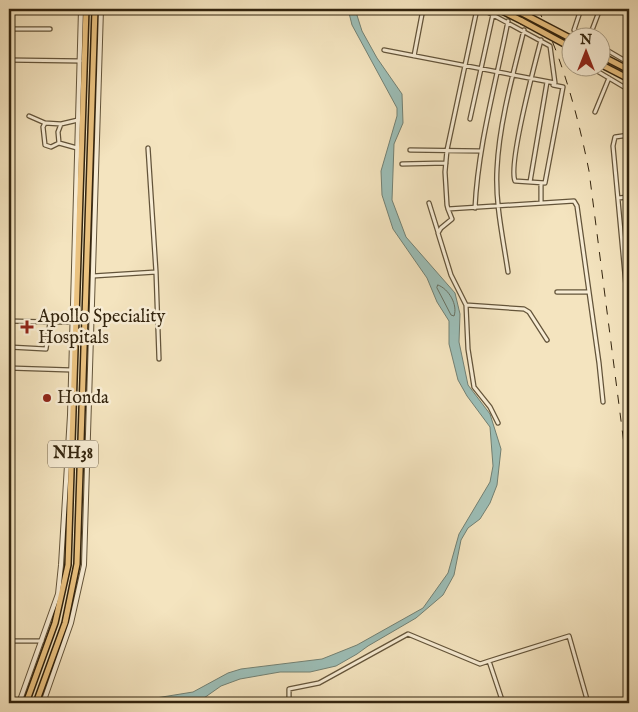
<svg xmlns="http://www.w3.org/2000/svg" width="638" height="712" font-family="'IM FELL English',serif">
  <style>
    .water { fill: #9cbeb7; stroke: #728073 }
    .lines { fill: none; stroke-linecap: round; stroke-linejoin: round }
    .shore { stroke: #687162; stroke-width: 1 }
    .minor-casing { stroke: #63543a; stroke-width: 5.5 }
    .tertiary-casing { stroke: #63543a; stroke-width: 6 }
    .trunk-casing { stroke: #33240e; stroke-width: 8 }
    .minor { stroke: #f8edd5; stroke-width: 3 }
    .tertiary { stroke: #f8edd5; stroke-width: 4 }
    .trunk { stroke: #eac280; stroke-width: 5 }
    .rail { stroke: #33240e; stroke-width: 1; stroke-dasharray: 9 9; stroke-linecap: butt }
    .trunk-bridge-casing { stroke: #33240e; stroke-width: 8; stroke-linecap: butt }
    .trunk-bridge { stroke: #eac280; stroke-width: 5 }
    .poi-dot { fill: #8f2418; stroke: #f8edd5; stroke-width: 2 }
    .labels { text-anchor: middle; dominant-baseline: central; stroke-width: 5; stroke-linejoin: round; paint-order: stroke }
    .shield { fill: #f8edd5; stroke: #6e604a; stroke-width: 1 }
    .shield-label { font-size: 16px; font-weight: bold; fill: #33240e }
    .poi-label { font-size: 18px; fill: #33240e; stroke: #f8edd5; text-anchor: start }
  </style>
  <rect width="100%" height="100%" fill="#f4e4bf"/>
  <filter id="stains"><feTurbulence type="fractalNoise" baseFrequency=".004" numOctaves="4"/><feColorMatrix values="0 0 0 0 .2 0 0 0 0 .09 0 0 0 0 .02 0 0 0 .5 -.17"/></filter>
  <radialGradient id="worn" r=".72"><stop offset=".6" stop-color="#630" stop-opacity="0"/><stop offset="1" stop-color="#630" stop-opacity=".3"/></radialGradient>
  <path class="water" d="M348,9H355L362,31L377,58L402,94L403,123L394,144L392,200L406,237L455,293L460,314L459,342L468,385L490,414L501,449L497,485L490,503L480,519L468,528L461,540L454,575L443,595L416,618L368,646L357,654L336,666L310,672H280L240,679L221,686L204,698L189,702L125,703L193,692L228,673L241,669L322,659L357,645L423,608L448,573L459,534L490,482L493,466L490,427L467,396L458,380L449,344V321L437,302L427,278L393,229L382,195L381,171L397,116V108L352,25Z"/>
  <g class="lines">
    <path class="shore" d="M438,285C449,289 458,305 454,316L451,315L437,288Z"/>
    <g class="minor-casing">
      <path id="minor" d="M477,9L447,150L445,172L447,205L448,209L574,201L577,206L599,363L603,402
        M581,9L574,30L585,38
        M9,29H50
        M11,29V9
        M589,38L600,9
        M541,40C535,63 508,164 515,181L545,183L563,87L553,85
        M600,46L629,63
        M384,50L555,83L550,46L482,9
        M414,56L423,9
        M9,60L80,61
        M592,68L629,90
        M595,112L609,78
        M29,116L45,123L43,127L45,145L51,147L59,143
        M470,119L493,14
        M45,123L61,124
        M629,135L615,137L613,146L629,318
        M77,148L59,143L58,132L61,124L78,120
        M148,148L156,272L159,359
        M410,150L481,151
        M402,164L446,163
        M530,182L547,82
        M541,183V201
        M618,198L629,197
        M429,203L438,232
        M475,208C478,145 496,83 508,21
        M448,209L452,219L441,228L438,233L451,275L466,305L468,349L474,387L490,407L498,423
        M508,272C503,238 495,203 497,169C499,124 513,74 524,30
        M93,276L156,272
        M557,292H589
        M466,305L524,309L529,312L547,340
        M9,321L50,322
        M9,347L46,349L50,322H72
        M9,368L71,370
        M9,641H42
        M289,703V689L319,683L408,634L480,664L489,661
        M503,703L489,661L569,636L588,703"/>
    </g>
    <g class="tertiary-casing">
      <path id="tertiary" d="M19,703L58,594L61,565L70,415L81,9
        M43,703L71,623L84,565L101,9"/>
    </g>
    <g class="trunk-casing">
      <path id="trunk" d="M498,9L522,21
        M514,9L524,14
        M600,55L629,70
        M600,64L629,79
        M26,703L55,623L68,565L86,9
        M36,703L65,623L77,564L95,9"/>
    </g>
    <use href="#minor" class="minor"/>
    <use href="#tertiary" class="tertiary"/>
    <use href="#trunk" class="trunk"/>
    <path class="rail" d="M538,9C563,60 578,116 589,171L629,483"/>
    <g class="trunk-bridge-casing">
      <path id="trunk-bridge" d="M524,14L570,38
        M522,21L570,47"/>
    </g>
    <use href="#trunk-bridge" class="trunk-bridge"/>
  </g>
  <g class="poi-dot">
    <path d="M24.5 319.5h5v5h5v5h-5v5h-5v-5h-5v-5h5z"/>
    <circle cx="47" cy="398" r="5"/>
  </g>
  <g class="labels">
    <rect class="shield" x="48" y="440.5" width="50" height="27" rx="4"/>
    <g class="shield-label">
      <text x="73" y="454">NH38</text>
    </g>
    <g class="poi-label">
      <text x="38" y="317">Apollo Speciality<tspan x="38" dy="21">Hospitals</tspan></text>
      <text x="57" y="398">Honda</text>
    </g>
  </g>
  <rect width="638" height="712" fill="none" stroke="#f4e4bf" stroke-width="30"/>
  <rect x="10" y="10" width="618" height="692" fill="none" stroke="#33240e" stroke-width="2.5"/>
  <rect x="15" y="15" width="608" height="682" fill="none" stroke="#33240e"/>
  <g transform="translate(586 52)"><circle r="24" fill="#f8edd5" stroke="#a99d85"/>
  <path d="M0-4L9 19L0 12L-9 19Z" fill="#8f2418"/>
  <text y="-8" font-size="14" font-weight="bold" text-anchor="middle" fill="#33240e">N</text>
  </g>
  <rect width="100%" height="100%" filter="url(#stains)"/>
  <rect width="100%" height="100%" fill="url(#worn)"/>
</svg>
